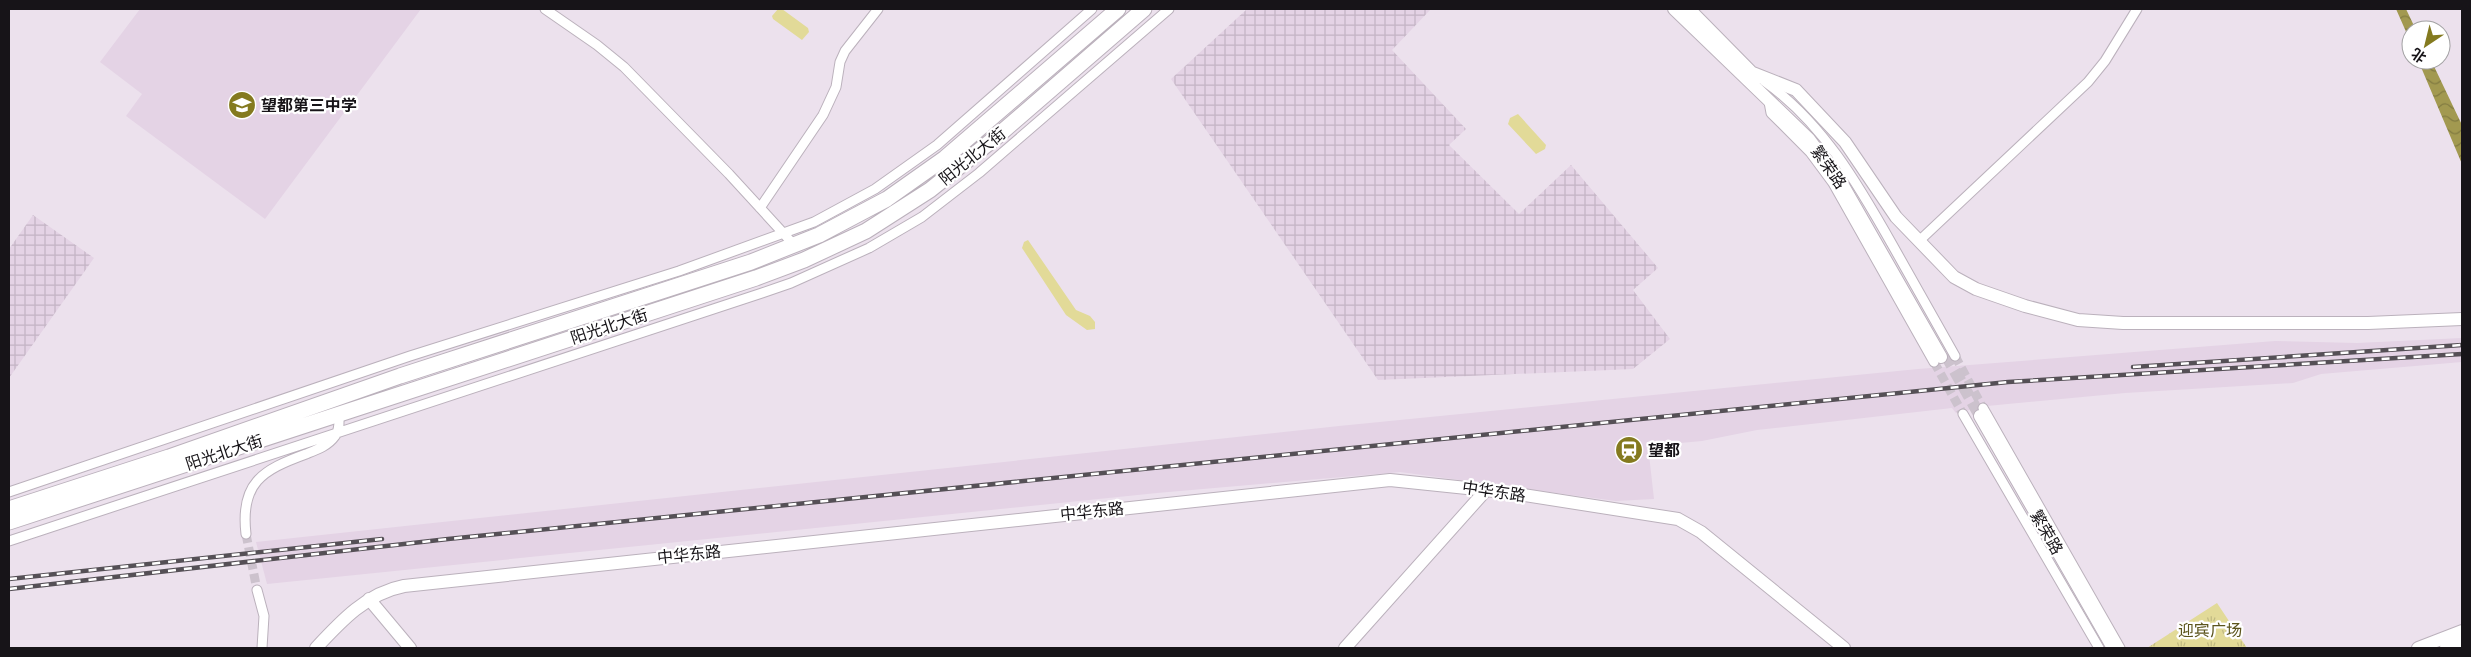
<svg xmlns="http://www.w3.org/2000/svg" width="2471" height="657" font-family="'Asap Condensed','Noto Sans SC',sans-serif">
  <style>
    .built { fill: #e4d3e5 }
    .industrial { fill: url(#industrial-grid) }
    .grass { fill: #e2da98 }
    .park { fill: url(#park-tufts) }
    .water { fill: url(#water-waves) }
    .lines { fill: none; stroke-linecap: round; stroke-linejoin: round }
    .street-tunnel { stroke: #ccc2cd; stroke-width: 9; stroke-dasharray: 9 4.5; stroke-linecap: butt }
    .secondary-tunnel { stroke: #ccc2cd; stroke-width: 12; stroke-dasharray: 12 6; stroke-linecap: butt }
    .street-casing { stroke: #bbb1bc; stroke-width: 11 }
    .secondary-casing { stroke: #bbb1bc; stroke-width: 14 }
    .highway-casing { stroke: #bbb1bc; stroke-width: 17 }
    .street { stroke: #fff; stroke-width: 9 }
    .secondary { stroke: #fff; stroke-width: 12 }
    .highway { stroke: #fff; stroke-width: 15 }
    .rail-casing { stroke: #555056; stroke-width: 4.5 }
    .rail { stroke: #fff; stroke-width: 2.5; stroke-dasharray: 8; stroke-linecap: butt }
    .labels { text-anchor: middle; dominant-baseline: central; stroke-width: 4.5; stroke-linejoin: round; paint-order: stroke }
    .poi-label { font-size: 16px; font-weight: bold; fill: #171418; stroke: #fff; text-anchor: start }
    .street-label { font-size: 16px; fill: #171418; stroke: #fff }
    .park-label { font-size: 16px; fill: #5c551d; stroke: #fff }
  </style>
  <defs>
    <pattern id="industrial-grid" width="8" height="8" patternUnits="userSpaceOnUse" patternTransform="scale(1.25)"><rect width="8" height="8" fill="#e4d3e5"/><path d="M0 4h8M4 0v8" fill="none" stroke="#c3b4c4"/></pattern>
    <pattern id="park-tufts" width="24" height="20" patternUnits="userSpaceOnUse" patternTransform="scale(1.25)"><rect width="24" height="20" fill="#e2da98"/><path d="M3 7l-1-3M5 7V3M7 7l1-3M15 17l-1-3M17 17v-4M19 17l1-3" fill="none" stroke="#c1ba82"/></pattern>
    <pattern id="water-waves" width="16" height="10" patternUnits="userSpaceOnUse" patternTransform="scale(1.25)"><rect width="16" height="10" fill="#a29950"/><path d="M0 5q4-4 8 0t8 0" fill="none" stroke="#837c41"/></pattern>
  </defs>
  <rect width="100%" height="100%" fill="#ece1ed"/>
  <path class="built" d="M140,9H421L265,219L126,116L142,94L100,62Z
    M2462,338V362L2321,374L2293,383L2125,393L1987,406L1956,413L1952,408L1757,430L1702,441L1648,446L1654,499L1616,501L1400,472L1157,493L267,584L256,542L1339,426L1918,369L2275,341L2357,343Z"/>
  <path class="industrial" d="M1247,9H1431L1392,50L1466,129L1449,145L1519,214L1571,165L1658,268L1633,290L1670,339L1633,369L1378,380L1171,79Z
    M33,215L94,258L9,378V249Z"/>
  <path class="grass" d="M778,9H782L808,28L809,32L802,40L773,19L772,16Z
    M1518,114L1546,145L1545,149L1536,154L1508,124L1510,118Z
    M1028,240L1076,310L1090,316L1095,322V329L1087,330L1066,315L1022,248L1024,242Z"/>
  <path class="park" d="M2217,603L2247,648H2147Z"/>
  <path class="water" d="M2396,9H2406L2416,30H2411V43Z
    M2418,60H2431L2462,125V164Z"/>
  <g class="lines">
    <path class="street-tunnel" d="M1955,356L1983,408
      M1934,362L1963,414
      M246,534L257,590"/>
    <path class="secondary-tunnel" d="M1946,355L1980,416"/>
    <g class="street-casing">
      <path id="street" d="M545,9L597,45L624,67L729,174L795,246
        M1764,81C1823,123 1858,184 1893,246C1913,282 1934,319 1955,356
        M1769,102L1771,113L1810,152L1833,183L1934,362
        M760,208L823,115L836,87L840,62L845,51L878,9
        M1919,241L2088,82L2105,61L2137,9
        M1983,408L2120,648
        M1963,414L2099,648
        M9,492L410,356L679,271L814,222L875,189L937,145L1092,9
        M246,534C240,483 262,470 306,454C316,450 328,446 335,436C340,430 339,422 339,414
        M9,541L762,293L791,283L869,248L922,217L979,173L1169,9
        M257,590L264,616L262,648"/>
    </g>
    <g class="secondary-casing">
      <path id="secondary" d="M1674,9L1809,139L1841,182L1941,357
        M1689,9L1757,78
        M1753,73L1796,90L1845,142L1896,217L1954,277L1976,289L2025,306L2078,320L2123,323H2368L2462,319
        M1980,416L2113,648
        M369,599L410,648
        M316,648C341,621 367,593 404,586L1390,480L1505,492L1678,519L1701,532L1844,648
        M1345,648L1487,489
        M2418,648L2462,631
        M2446,648L2462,642"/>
    </g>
    <g class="highway-casing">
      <path id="highway" d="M9,509L169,457L400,376L751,262L819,235L887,199L945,158L1118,9
        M9,522L756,278L804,260L866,231L930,190L995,138L1144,9"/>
    </g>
    <use href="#street" class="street"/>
    <use href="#secondary" class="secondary"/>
    <use href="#highway" class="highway"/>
    <g class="rail-casing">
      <path id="rail" d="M2133,367L2462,345
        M9,579L382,539
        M9,589L448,539L2008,382L2462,354"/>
    </g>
    <use href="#rail" class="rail"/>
  </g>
  <defs>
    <g id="school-disc" transform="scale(1.4375)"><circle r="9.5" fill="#847a1f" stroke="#fff"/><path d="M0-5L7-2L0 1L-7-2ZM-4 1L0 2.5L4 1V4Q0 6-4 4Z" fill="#fff"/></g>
    <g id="station-disc" transform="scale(1.4375)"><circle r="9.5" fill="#847a1f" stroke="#fff"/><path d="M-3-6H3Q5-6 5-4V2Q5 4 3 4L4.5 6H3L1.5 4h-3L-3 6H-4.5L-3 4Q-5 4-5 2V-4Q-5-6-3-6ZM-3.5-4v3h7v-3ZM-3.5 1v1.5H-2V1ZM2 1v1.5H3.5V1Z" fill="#fff"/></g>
  </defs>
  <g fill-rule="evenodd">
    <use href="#school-disc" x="242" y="105"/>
    <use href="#station-disc" x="1629" y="450"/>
  </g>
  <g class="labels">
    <g class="poi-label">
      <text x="261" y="105">望都第三中学</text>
      <text x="1648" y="450">望都</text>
    </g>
    <g class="street-label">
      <text transform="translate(972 156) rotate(-39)">阳光北大街</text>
      <text transform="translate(1829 167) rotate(55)">繁荣路</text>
      <text transform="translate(609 326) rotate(-18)">阳光北大街</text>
      <text transform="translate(224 452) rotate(-18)">阳光北大街</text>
      <text transform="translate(1494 491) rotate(8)">中华东路</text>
      <text transform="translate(1092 511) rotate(-6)">中华东路</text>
      <text transform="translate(2047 532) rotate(60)">繁荣路</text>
      <text transform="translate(689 554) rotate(-6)">中华东路</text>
    </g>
    <g class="park-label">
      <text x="2210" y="630">迎宾广场</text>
    </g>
  </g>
  <rect width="2471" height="657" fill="none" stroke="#171418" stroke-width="20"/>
  <g transform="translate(2426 45) rotate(215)"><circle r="24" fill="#ffffff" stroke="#a2a1a3"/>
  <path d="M0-4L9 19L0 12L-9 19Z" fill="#847a1f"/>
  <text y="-8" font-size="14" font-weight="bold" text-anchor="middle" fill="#171418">北</text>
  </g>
</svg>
